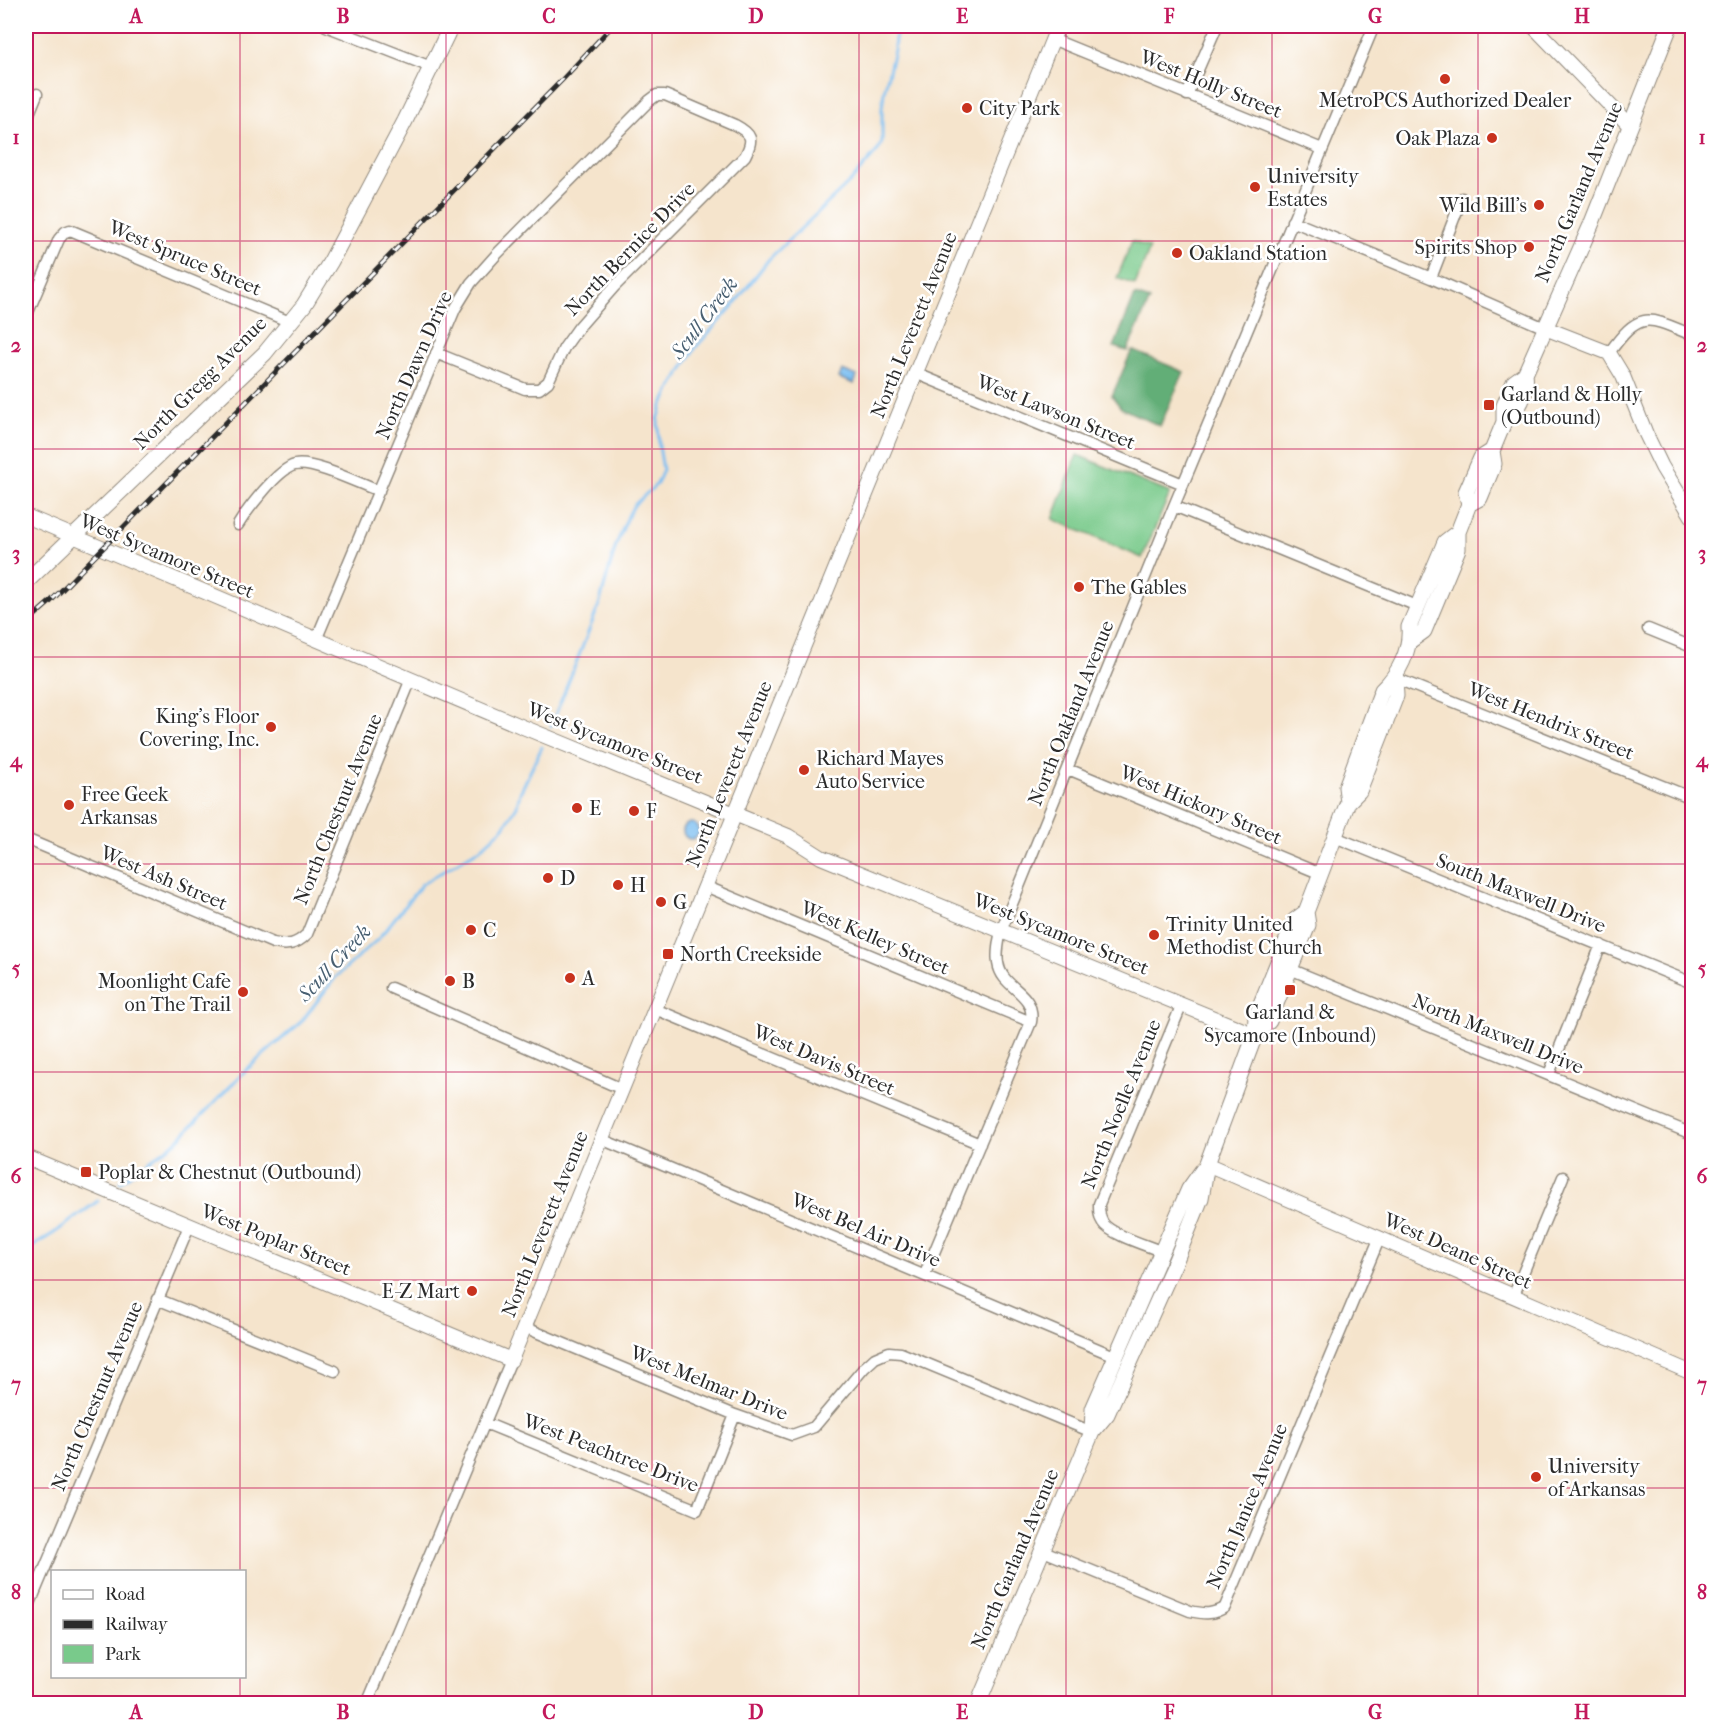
<svg xmlns="http://www.w3.org/2000/svg" width="1718" height="1729" font-family="'IM FELL French Canon',serif">
  <style>
    .green { fill: #79ca8b; stroke: #527a5b; stroke-width: 1.5 }
    .forest { fill: #62ae77; stroke: #466c51; stroke-width: 1.5 }
    .water { fill: #7dbff2; stroke: #54758e; stroke-width: 1.5 }
    .lines { fill: none; stroke-linecap: round; stroke-linejoin: round }
    .stream { stroke: #7dbff2; stroke-width: 3 }
    .minor-casing { stroke: #90887c; stroke-width: 13 }
    .tertiary-casing { stroke: #90887c; stroke-width: 16 }
    .secondary-casing { stroke: #90887c; stroke-width: 17 }
    .minor { stroke: #fff; stroke-width: 10 }
    .tertiary { stroke: #fff; stroke-width: 14 }
    .secondary { stroke: #fff; stroke-width: 15 }
    .rail-casing { stroke: #2b2b2b; stroke-width: 5 }
    .rail { stroke: #fff; stroke-width: 3; stroke-dasharray: 9; stroke-linecap: butt }
    .grid { fill: none; stroke: #c2185b; stroke-width: 1.5; stroke-opacity: 0.55 }
    .poi-dot { fill: #c8321e; stroke: #fff; stroke-width: 2 }
    .labels { text-anchor: middle; dominant-baseline: central; stroke-width: 5; stroke-linejoin: round; paint-order: stroke }
    .street-label { font-size: 20px; fill: #2b2b2b; stroke: #fff }
    .poi-label { font-size: 20px; fill: #2b2b2b; stroke: #fff; text-anchor: start }
    .water-label { font-size: 21px; font-style: italic; fill: #485f71; stroke: #fff }
    .neatline { fill: none; stroke: #c2185b; stroke-width: 2 }
    .grid-label { font-size: 20px; text-anchor: middle; font-weight: bold; fill: #c2185b }
  </style>
  <rect width="100%" height="100%" fill="#fff"/>
  <filter id="ink" filterUnits="userSpaceOnUse"><feTurbulence type="fractalNoise" baseFrequency=".0167" numOctaves="2"/><feDisplacementMap in="SourceGraphic" scale="12" xChannelSelector="R" yChannelSelector="G"/><feConvolveMatrix kernelMatrix="1 2 1 2 8 2 1 2 1" color-interpolation-filters="sRGB"/></filter>
  <filter id="wash" filterUnits="userSpaceOnUse"><feTurbulence type="fractalNoise" baseFrequency=".008" numOctaves="4" result="noise"/><feDisplacementMap in="SourceGraphic" scale="24" xChannelSelector="R" yChannelSelector="G"/><feGaussianBlur stdDeviation="1.35" result="paint"/><feColorMatrix in="noise" values="0 0 0 0 0 0 0 0 0 0 0 0 0 0 0 0 0 1.4 0 .05"/><feComposite in="paint" operator="in"/></filter>
  <g filter="url(#wash)">
    <rect width="100%" height="100%" fill="#f5e4cc"/>
    <path class="green" d="M1132,241L1150,248L1135,285L1117,278Z
      M1077,455L1170,493L1142,558L1053,519Z"/>
    <path class="forest" d="M1135,295L1150,300L1127,351L1114,347Z
      M1132,350L1184,372L1160,426L1121,408L1112,396Z"/>
    <path class="water" d="M842,370L857,376L854,384L839,378Z
      M683 831a8 8 0 1 1 16 0a8 8 0 1 1-16 0Z"/>
    <g class="lines">
      <path class="stream" d="M551,726L599,605L616,545L628,516L634,505L657,484L663,470L659,446L658,420L662,406L671,388L696,347L732,307L769,259L851,181L879,149L882,142V108L884,92L894,50L895,39L897,32L904,26
        M120,1182L176,1142L246,1070L301,1022L335,978L379,938L422,884L480,849L504,827L517,806L520,793L542,747
        M26,1251L57,1231L98,1201"/>
    </g>
  </g>
  <g filter="url(#ink)">
    <g class="lines">
      <g class="minor-casing">
        <path id="minor" d="M326,26L431,67
          M1052,39L1322,149
          M1187,95L1217,26
          M26,121L37,94
          M1292,221L1431,278L1545,328
          M1431,278L1462,198
          M26,317L59,239L65,232L70,230L290,322
          M1609,353C1640,310 1647,316 1692,335
          M915,373L1183,484
          M1174,506L1417,606
          M238,525C247,510 278,469 295,465C314,461 360,484 379,491
          M1648,629L1692,647
          M316,640L455,309L471,283L496,255L649,101L657,95H665L735,125C752,134 754,139 745,156L614,287L579,327L564,348L548,382L539,389H525L436,353
          M1395,678L1692,798
          M1068,769L1321,874
          M1335,837L1692,983
          M26,839L273,943C288,946 296,945 307,934L411,679
          M705,886L1031,1022
          M1290,969L1692,1134
          M391,988L622,1089
          M655,1009L980,1144
          M1549,1074L1601,945
          M601,1139L1117,1357
          M1163,1252C1149,1246 1111,1235 1103,1223C1099,1217 1099,1211 1099,1204L1182,1004
          M925,1274L1031,1022C1036,991 1002,990 998,963C996,952 999,941 1001,931L1174,506L1374,26
          M1513,1297L1563,1177
          M157,1299L335,1371
          M524,1327L735,1415L792,1435L814,1427L864,1368L875,1358L889,1352L901,1353L1092,1432
          M485,1423L697,1510L735,1415
          M1041,1550L1190,1611C1204,1614 1213,1615 1225,1607L1380,1237
          M26,1613L189,1226
          M367,1704L511,1360"/>
      </g>
      <g class="tertiary-casing">
        <path id="tertiary" d="M1533,26L1630,126
          M1545,328L1609,353L1623,376L1646,434L1662,467L1692,516
          M26,516L523,727L788,836L821,857L1255,1035
          M26,1157L511,1360L1058,26
          M1207,1164L1692,1373"/>
      </g>
      <g class="secondary-casing">
        <path id="secondary" d="M1504,422C1519,409 1528,395 1525,374L1591,225L1670,26
          M1469,504L1480,498L1494,464L1492,451L1504,422V406L1514,382L1525,374
          M26,582L265,353L304,305L331,261L405,121L451,26
          M1410,641L1424,631L1458,549V532L1469,504L1466,492L1481,458L1492,451
          M1348,802L1346,787L1382,690C1399,674 1411,650 1409,627L1445,542L1458,532
          M1255,1035L1269,1021L1308,925L1306,912L1348,802L1359,791L1396,696L1395,678
          M1092,1432L1093,1409L1189,1189L1204,1168
          M978,1704L1092,1432L1107,1414L1176,1260L1201,1198L1207,1164L1255,1035L1256,1016L1295,920L1306,912"/>
      </g>
      <use href="#minor" class="minor"/>
      <use href="#tertiary" class="tertiary"/>
      <use href="#secondary" class="secondary"/>
      <g class="rail-casing">
        <path id="rail" d="M26,623L51,601L562,80L612,26"/>
      </g>
      <use href="#rail" class="rail"/>
    </g>
  </g>
  <path class="grid" d="M240,26V1572M446,26V1704M652,26V1704M859,26V1704M1066,26V1704M1272,26V1704M1478,26V1704M26,241H1692M26,449H1692M26,657H1692M26,864H1692M26,1072H1692M26,1280H1692M26,1488H1692M240,1676V1704"/>
  <g class="poi-dot">
    <circle cx="1445" cy="79" r="6"/>
    <circle cx="967" cy="108" r="6"/>
    <circle cx="1492" cy="138" r="6"/>
    <circle cx="1255" cy="187" r="6"/>
    <circle cx="1539" cy="205" r="6"/>
    <circle cx="1529" cy="247" r="6"/>
    <circle cx="1177" cy="253" r="6"/>
    <rect x="1483" y="399" width="12" height="12" rx="3"/>
    <circle cx="1079" cy="587" r="6"/>
    <circle cx="271" cy="727" r="6"/>
    <circle cx="804" cy="770" r="6"/>
    <circle cx="69" cy="805" r="6"/>
    <circle cx="577" cy="808" r="6"/>
    <circle cx="634" cy="811" r="6"/>
    <circle cx="548" cy="878" r="6"/>
    <circle cx="618" cy="885" r="6"/>
    <circle cx="661" cy="902" r="6"/>
    <circle cx="471" cy="930" r="6"/>
    <circle cx="1154" cy="935" r="6"/>
    <rect x="662" y="948" width="12" height="12" rx="3"/>
    <circle cx="570" cy="978" r="6"/>
    <circle cx="450" cy="981" r="6"/>
    <rect x="1284" y="984" width="12" height="12" rx="3"/>
    <circle cx="243" cy="992" r="6"/>
    <rect x="80" y="1166" width="12" height="12" rx="3"/>
    <circle cx="472" cy="1291" r="6"/>
    <circle cx="1536" cy="1477" r="6"/>
  </g>
  <g class="labels">
    <g class="street-label">
      <text transform="translate(1211 84) rotate(22)">West Holly Street</text>
      <text transform="translate(1579 192) rotate(-67)">North Garland Avenue</text>
      <text transform="translate(630 249) rotate(-46)">North Bernice Drive</text>
      <text transform="translate(185 258) rotate(23)">West Spruce Street</text>
      <text transform="translate(914 325) rotate(-68)">North Leverett Avenue</text>
      <text transform="translate(414 365) rotate(-66)">North Dawn Drive</text>
      <text transform="translate(200 383) rotate(-45)">North Gregg Avenue</text>
      <text transform="translate(1056 412) rotate(22)">West Lawson Street</text>
      <text transform="translate(167 556) rotate(23)">West Sycamore Street</text>
      <text transform="translate(1071 713) rotate(-68)">North Oakland Avenue</text>
      <text transform="translate(1551 721) rotate(22)">West Hendrix Street</text>
      <text transform="translate(615 743) rotate(22)">West Sycamore Street</text>
      <text transform="translate(729 774) rotate(-68)">North Leverett Avenue</text>
      <text transform="translate(1201 805) rotate(23)">West Hickory Street</text>
      <text transform="translate(338 809) rotate(-68)">North Chestnut Avenue</text>
      <text transform="translate(164 878) rotate(23)">West Ash Street</text>
      <text transform="translate(1521 893) rotate(22)">South Maxwell Drive</text>
      <text transform="translate(1061 934) rotate(22)">West Sycamore Street</text>
      <text transform="translate(875 938) rotate(23)">West Kelley Street</text>
      <text transform="translate(1498 1034) rotate(22)">North Maxwell Drive</text>
      <text transform="translate(824 1060) rotate(23)">West Davis Street</text>
      <text transform="translate(1121 1104) rotate(-68)">North Noelle Avenue</text>
      <text transform="translate(545 1224) rotate(-68)">North Leverett Avenue</text>
      <text transform="translate(866 1230) rotate(23)">West Bel Air Drive</text>
      <text transform="translate(276 1240) rotate(22)">West Poplar Street</text>
      <text transform="translate(1458 1251) rotate(24)">West Deane Street</text>
      <text transform="translate(709 1383) rotate(22)">West Melmar Drive</text>
      <text transform="translate(97 1396) rotate(-67)">North Chestnut Avenue</text>
      <text transform="translate(611 1453) rotate(21)">West Peachtree Drive</text>
      <text transform="translate(1247 1506) rotate(-67)">North Janice Avenue</text>
      <text transform="translate(1015 1559) rotate(-67)">North Garland Avenue</text>
    </g>
    <g class="poi-label">
      <text x="1445" y="100" text-anchor="middle">MetroPCS Authorized Dealer</text>
      <text x="979" y="108">City Park</text>
      <text x="1480" y="138" text-anchor="end">Oak Plaza</text>
      <text x="1267" y="176">University<tspan x="1267" dy="23">Estates</tspan></text>
      <text x="1527" y="205" text-anchor="end">Wild Bill's</text>
      <text x="1517" y="247" text-anchor="end">Spirits Shop</text>
      <text x="1189" y="253">Oakland Station</text>
      <text x="1501" y="394">Garland &amp; Holly<tspan x="1501" dy="23">(Outbound)</tspan></text>
      <text x="1091" y="587">The Gables</text>
      <text x="259" y="716" text-anchor="end">King's Floor<tspan x="259" dy="23">Covering, Inc.</tspan></text>
      <text x="816" y="758">Richard Mayes<tspan x="816" dy="23">Auto Service</tspan></text>
      <text x="81" y="794">Free Geek<tspan x="81" dy="23">Arkansas</tspan></text>
      <text x="589" y="808">E</text>
      <text x="646" y="811">F</text>
      <text x="560" y="878">D</text>
      <text x="630" y="885">H</text>
      <text x="673" y="902">G</text>
      <text x="1166" y="924">Trinity United<tspan x="1166" dy="23">Methodist Church</tspan></text>
      <text x="483" y="930">C</text>
      <text x="680" y="954">North Creekside</text>
      <text x="582" y="978">A</text>
      <text x="231" y="981" text-anchor="end">Moonlight Cafe<tspan x="231" dy="23">on The Trail</tspan></text>
      <text x="462" y="981">B</text>
      <text x="1290" y="1012" text-anchor="middle">Garland &amp;<tspan x="1290" dy="23">Sycamore (Inbound)</tspan></text>
      <text x="98" y="1172">Poplar &amp; Chestnut (Outbound)</text>
      <text x="460" y="1291" text-anchor="end">E-Z Mart</text>
      <text x="1548" y="1466">University<tspan x="1548" dy="23">of Arkansas</tspan></text>
    </g>
    <g class="water-label">
      <text transform="translate(704 318) rotate(-53)">Scull Creek</text>
      <text transform="translate(334 963) rotate(-47)">Scull Creek</text>
    </g>
  </g>
  <rect width="1718" height="1729" fill="none" stroke="#fff" stroke-width="66"/>
  <rect x="51" y="1570" width="195" height="108" fill="#ffffff" stroke="#aaaaaa" stroke-width="1.5"/>
  <rect x="63" y="1590" width="30" height="9" fill="#ffffff" stroke="#aaaaaa" stroke-width="1.5"/>
  <text x="105" y="1600" font-size="18" fill="#2b2b2b">Road</text>
  <rect x="63" y="1620" width="30" height="9" fill="#2b2b2b" stroke="#aaaaaa" stroke-width="1.5"/>
  <text x="105" y="1630" font-size="18" fill="#2b2b2b">Railway</text>
  <rect x="63" y="1645" width="30" height="18" fill="#79ca8b" stroke="#aaaaaa" stroke-width="1.5"/>
  <text x="105" y="1660" font-size="18" fill="#2b2b2b">Park</text>
  <rect x="33" y="33" width="1652" height="1663" class="neatline"/>
  <g class="grid-label">
    <text x="136" y="23">A</text>
    <text x="343" y="23">B</text>
    <text x="549" y="23">C</text>
    <text x="756" y="23">D</text>
    <text x="962" y="23">E</text>
    <text x="1169" y="23">F</text>
    <text x="1375" y="23">G</text>
    <text x="1582" y="23">H</text>
    <text x="16" y="144">1</text>
    <text x="1702" y="144">1</text>
    <text x="16" y="352">2</text>
    <text x="1702" y="352">2</text>
    <text x="16" y="560">3</text>
    <text x="1702" y="560">3</text>
    <text x="16" y="767">4</text>
    <text x="1702" y="767">4</text>
    <text x="16" y="975">5</text>
    <text x="1702" y="975">5</text>
    <text x="16" y="1183">6</text>
    <text x="1702" y="1183">6</text>
    <text x="16" y="1391">7</text>
    <text x="1702" y="1391">7</text>
    <text x="16" y="1599">8</text>
    <text x="1702" y="1599">8</text>
    <text x="136" y="1719">A</text>
    <text x="343" y="1719">B</text>
    <text x="549" y="1719">C</text>
    <text x="756" y="1719">D</text>
    <text x="962" y="1719">E</text>
    <text x="1169" y="1719">F</text>
    <text x="1375" y="1719">G</text>
    <text x="1582" y="1719">H</text>
  </g>
</svg>
